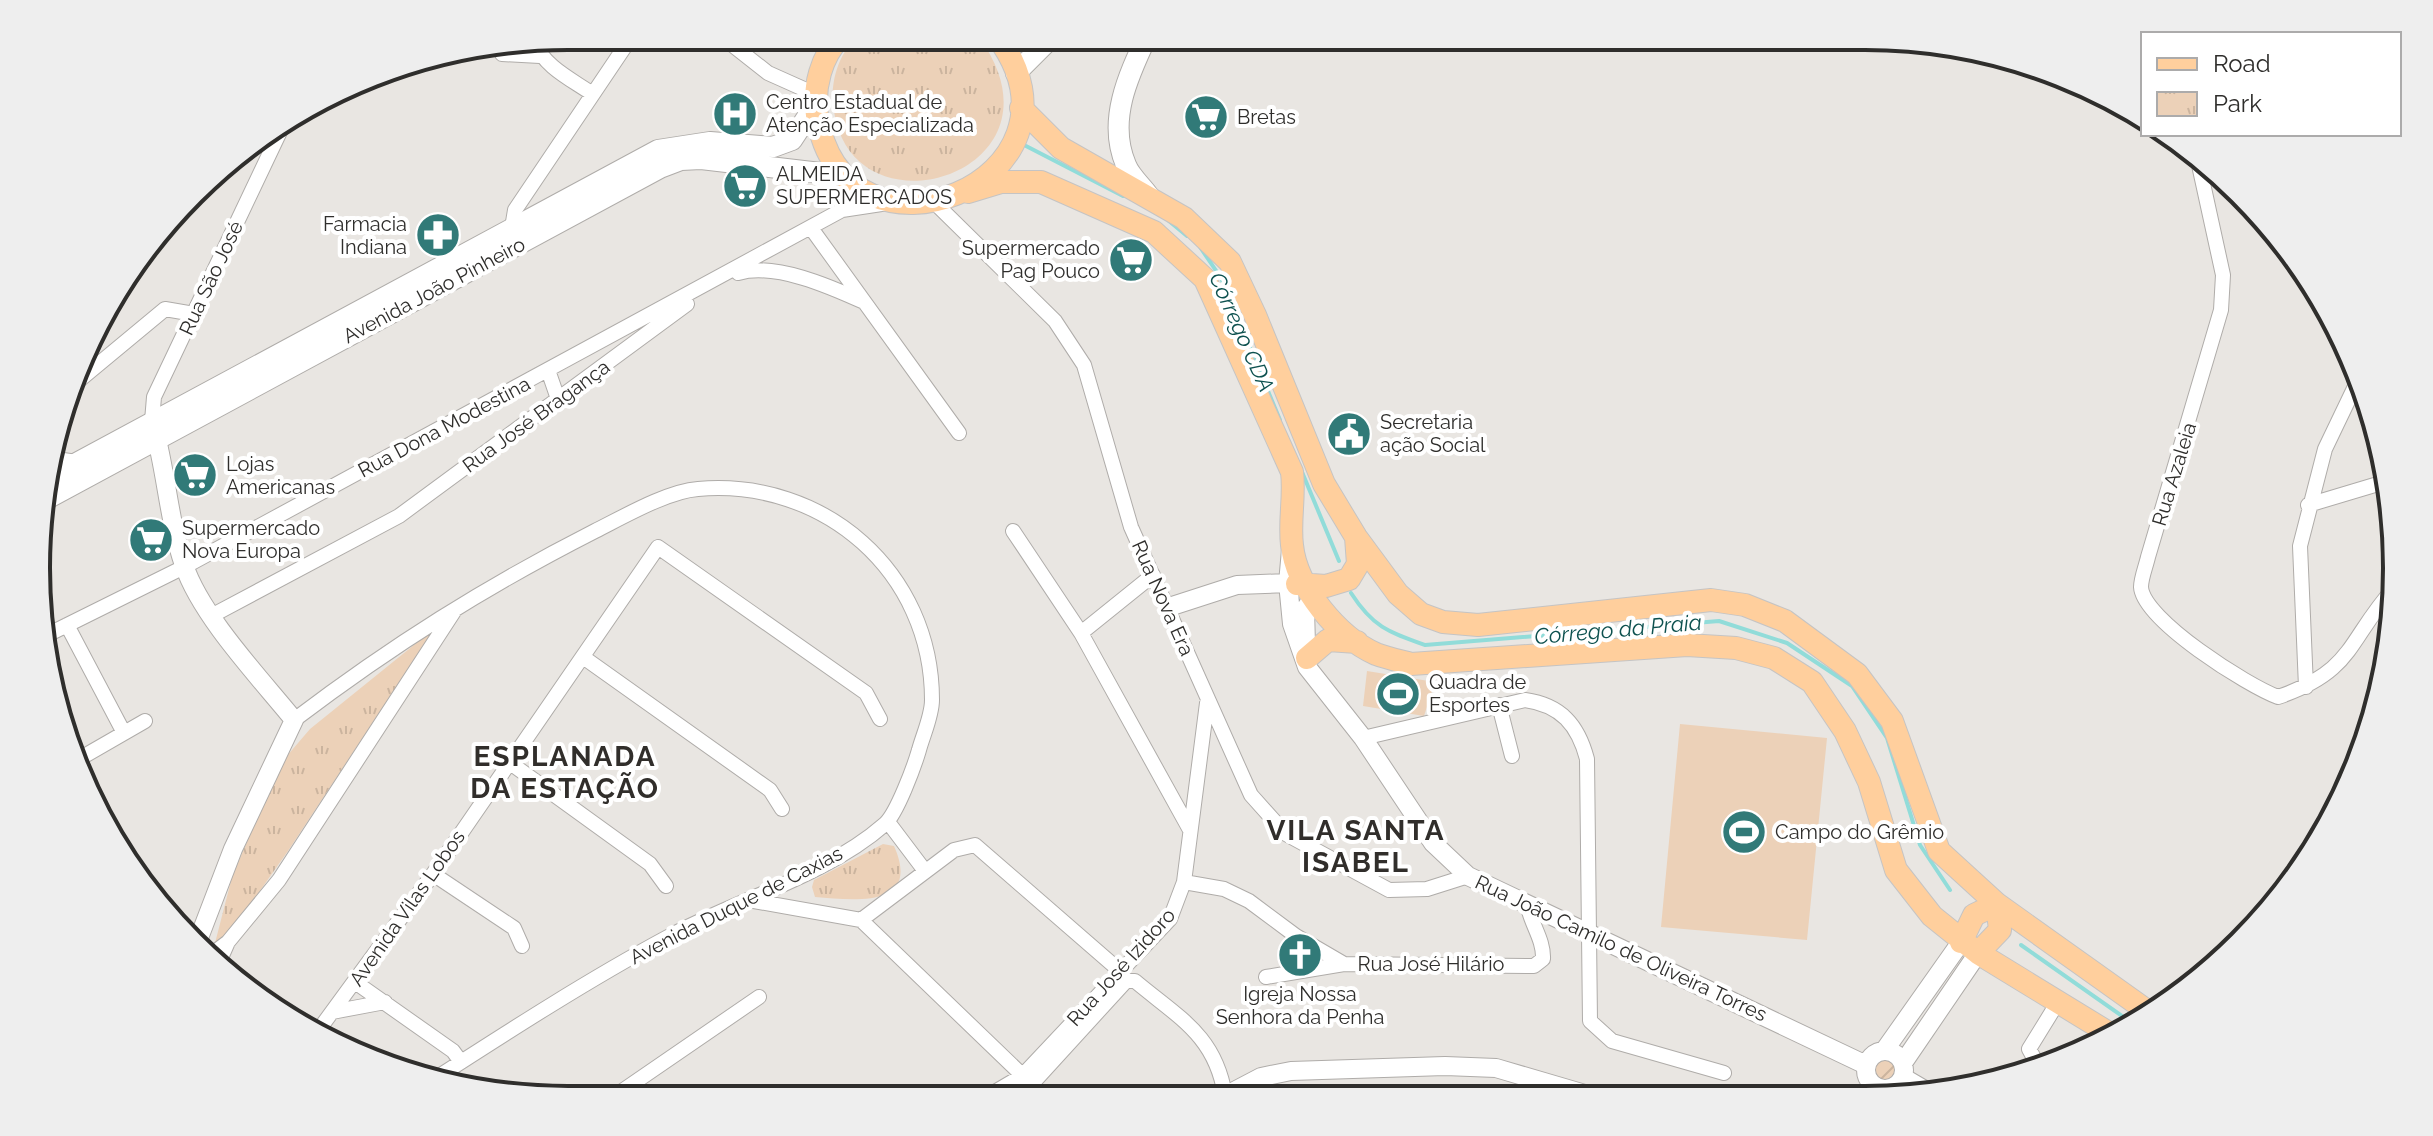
<svg xmlns="http://www.w3.org/2000/svg" width="2433" height="1136" font-family="Raleway,sans-serif">
  <style>
    .park { fill: url(#park-tufts) }
    .garden { fill: url(#garden-furrows) }
    .pitch { fill: #ecd1b8 }
    .lines { fill: none; stroke-linecap: round; stroke-linejoin: round }
    .stream { stroke: #91dcd9; stroke-width: 4 }
    .minor-casing { stroke: #afaca9; stroke-width: 16 }
    .tertiary-casing { stroke: #afaca9; stroke-width: 20 }
    .secondary-casing { stroke: #afaca9; stroke-width: 22 }
    .primary-casing { stroke: #c5c4c4; stroke-width: 24 }
    .minor { stroke: #fff; stroke-width: 14 }
    .tertiary { stroke: #fff; stroke-width: 18 }
    .secondary { stroke: #fff; stroke-width: 20 }
    .primary { stroke: #ffcf9d; stroke-width: 22 }
    .labels { text-anchor: middle; dominant-baseline: central; stroke-width: 8; stroke-linejoin: round; paint-order: stroke }
    .poi-label { font-size: 20px; fill: #2f2e2c; stroke: #fff; text-anchor: start }
    .street-label { font-size: 20px; fill: #2f2e2c; stroke: #fff }
    .water-label { font-size: 22px; font-style: italic; fill: #0d514f; stroke: #fff }
    .district-label { font-size: 28px; font-weight: bold; letter-spacing: 2px; fill: #312e2b; stroke: #fff }
    .rim { fill: none; stroke: #2f2e2c; stroke-width: 4 }
  </style>
  <defs>
    <pattern id="park-tufts" width="24" height="20" patternUnits="userSpaceOnUse" patternTransform="scale(2)"><rect width="24" height="20" fill="#ecd1b8"/><path d="M3 7l-1-3M5 7V3M7 7l1-3M15 17l-1-3M17 17v-4M19 17l1-3" fill="none" stroke="#cbb49e"/></pattern>
    <pattern id="garden-furrows" width="10" height="10" patternUnits="userSpaceOnUse" patternTransform="scale(2)"><rect width="10" height="10" fill="#ecd1b8"/><path d="M-1 1l2-2M0 10L10 0M9 11l2-2" fill="none" stroke="#cbb49e"/></pattern>
  </defs>
  <rect width="100%" height="100%" fill="#e9e6e2"/>
  <path class="park" d="M858,36L979,37C1079,175 843,245 833,102C831,78 840,52 858,36Z
    M435,628L288,851L231,932L214,947L232,877L280,764L310,729Z
    M883,844L894,846C922,909 854,900 815,897L812,887L814,880Z"/>
  <path class="garden" d="M1870 1070a14 14 0 1 1 28 0a14 14 0 1 1-28 0Z"/>
  <path class="pitch" d="M1367,671L1435,682L1424,716L1363,706Z
    M1680,724L1827,738L1807,940L1661,927Z"/>
  <g class="lines">
    <path class="stream" d="M1026,146L1123,196
      M1169,221L1187,236
      M1200,247L1221,278L1280,420
      M1302,472L1339,561
      M1351,593C1373,627 1388,632 1425,645L1719,621L1787,643L1852,686L1887,738L1920,845L1950,890
      M2021,945L2132,1023"/>
    <g class="minor-casing">
      <path id="minor" d="M721,36L768,73L815,94
        M534,42C545,67 569,78 591,93
        M502,54L540,56
        M2197,156L2223,275L2221,310L2148,557C2146,566 2141,578 2141,587C2143,620 2248,686 2278,697C2355,671 2347,640 2395,587
        M935,203L1055,321L1084,365L1131,527L1251,795L1286,834L1389,890L1427,889L1468,876
        M842,210L852,181
        M512,228L515,210L632,36
        M811,228L959,433
        M738,273C775,262 831,287 864,302
        M548,370L558,399
        M77,382L165,309L194,314
        M152,421L154,397L286,119
        M49,458L77,462
        M2308,505L2388,481
        M1013,531L1081,633L1190,830
        M213,615L399,516L687,304
        M67,625L124,733
        M1081,633L1153,575
        M43,637L184,567L842,210L888,203
        M583,657L770,790L782,809
        M2306,687L2300,546L2325,449L2360,376
        M1499,705L1512,756
        M294,720C393,645 485,587 595,531C623,517 668,491 698,489C824,478 932,572 932,700C932,716 923,735 919,750C914,767 897,813 885,824C826,876 736,900 668,937C588,980 509,1031 433,1080
        M1363,738L1525,700C1561,705 1578,725 1587,759L1590,1021L1612,1041L1724,1073
        M79,759L145,721
        M509,762L650,864L666,886
        M888,822L925,871
        M433,874L514,928L522,946
        M1184,882L1224,889L1249,901L1296,936L1344,964L1534,966L1543,959C1544,939 1530,923 1527,903
        M754,901L861,920L1046,1098
        M861,920L954,850L975,845L1120,971
        M208,957L228,942L279,880L455,610
        M217,967L228,942
        M1266,977L1344,964
        M355,982L453,1051L461,1062
        M332,1012L385,1002
        M318,1031L433,874L658,547L866,693L880,719
        M2045,1066L2034,1058L2029,1049L2058,1002
        M1903,1075L1937,1095
        M1902,1078L1906,1095
        M1031,1085L1126,981H1135C1179,1018 1215,1035 1225,1095
        M1885,1089L1887,1096
        M983,1099L1022,1076L1170,919L1184,882L1207,703
        M609,1100L759,997"/>
    </g>
    <g class="tertiary-casing">
      <path id="tertiary" d="M157,440C167,481 170,525 184,565C201,616 260,678 294,720L233,849L197,943
        M1291,550L1288,583L1292,624L1307,667L1363,738L1433,843L1468,876L1866,1065
        M1169,607L1237,585L1288,583
        M1306,645L1305,609L1314,596
        M1866 1070a19 19 0 1 1 38 0a19 19 0 1 1-38 0Z
        M1884,1051L1961,942
        M1903,1063L1978,953
        M1221,1098L1261,1077L1291,1071L1445,1066L1496,1068L1595,1097"/>
    </g>
    <g class="secondary-casing">
      <path id="secondary" d="M1147,36C1128,76 1107,121 1126,165C1130,176 1142,186 1149,196
        M1016,73L1046,43L1060,36
        M45,480L658,150L710,142L773,147L792,140L815,105
        M43,501L660,168L681,160L701,159L846,176"/>
    </g>
    <g class="primary-casing">
      <path id="primary" d="M841,36C821,56 813,88 817,115C843,285 1104,181 997,36
        M1021,108L1061,148L1184,218L1230,262L1255,315L1324,484L1356,537L1398,594L1421,614L1443,622L1478,625L1711,600L1745,605L1785,621L1857,674L1892,721L1939,851L1997,904L2150,1013
        M968,192L1001,182H1041L1154,232L1205,279L1292,472C1295,496 1289,521 1292,545C1296,587 1338,637 1376,654C1387,658 1400,661 1411,664L1687,645L1736,648L1774,658L1812,682L1845,731L1869,782L1896,870L1932,916L1978,953L2112,1035
        M1297,584L1326,586L1349,579L1358,564L1356,537
        M1307,658L1328,640L1357,642
        M1961,942L1974,915L1997,904L2000,930L1978,953"/>
    </g>
    <use href="#minor" class="minor"/>
    <use href="#tertiary" class="tertiary"/>
    <use href="#secondary" class="secondary"/>
    <use href="#primary" class="primary"/>
  </g>
  <defs>
    <g id="hospital-disc" transform="scale(2.3)"><circle r="9.5" fill="#317a78" stroke="#fff"/><path d="M-5-5h3v3.5h4V-5h3V5h-3V1.5h-4V5h-3Z" fill="#fff"/></g>
    <g id="supermarket-disc" transform="scale(2.3)"><circle r="9.5" fill="#317a78" stroke="#fff"/><path d="M-6-5.5h2.5l.6 2H6L4.5 2H-2.5L-4.4-4H-6ZM-1.5 3.2a1.3 1.3 0 1 0 .1 0ZM3 3.2a1.3 1.3 0 1 0 .1 0Z" fill="#fff"/></g>
    <g id="pharmacy-disc" transform="scale(2.3)"><circle r="9.5" fill="#317a78" stroke="#fff"/><path d="M-2-6h4v4h4v4h-4v4h-4v-4h-4v-4h4Z" fill="#fff"/></g>
    <g id="civic-disc" transform="scale(2.3)"><circle r="9.5" fill="#317a78" stroke="#fff"/><path d="M-.6-6.5H3V-4.5H.6V-3L4-1V1h2V6H-6V1h2V-1L-.6-3ZM-1.2 2.5V6h2.4V2.5Z" fill="#fff"/></g>
    <g id="stadium-disc" transform="scale(2.3)"><circle r="9.5" fill="#317a78" stroke="#fff"/><path d="M0-5a6.5 5 0 1 0 0 10a6.5 5 0 1 0 0-10ZM-3.5-1.8h7v3.6h-7Z" fill="#fff"/></g>
    <g id="church-disc" transform="scale(2.3)"><circle r="9.5" fill="#317a78" stroke="#fff"/><path d="M-1.2-6h2.4v3.5h3.3v2.4h-3.3V6h-2.4V-.1h-3.3v-2.4h3.3Z" fill="#fff"/></g>
  </defs>
  <g fill-rule="evenodd">
    <use href="#hospital-disc" x="735" y="114"/>
    <use href="#supermarket-disc" x="1206" y="117"/>
    <use href="#supermarket-disc" x="745" y="186"/>
    <use href="#pharmacy-disc" x="438" y="235"/>
    <use href="#supermarket-disc" x="1131" y="260"/>
    <use href="#civic-disc" x="1349" y="434"/>
    <use href="#supermarket-disc" x="195" y="475"/>
    <use href="#supermarket-disc" x="151" y="540"/>
    <use href="#stadium-disc" x="1398" y="694"/>
    <use href="#stadium-disc" x="1744" y="832"/>
    <use href="#church-disc" x="1300" y="955"/>
  </g>
  <g class="labels">
    <g class="poi-label">
      <text x="766" y="102">Centro Estadual de<tspan x="766" dy="23">Atenção Especializada</tspan></text>
      <text x="1237" y="117">Bretas</text>
      <text x="776" y="174">ALMEIDA<tspan x="776" dy="23">SUPERMERCADOS</tspan></text>
      <text x="407" y="224" text-anchor="end">Farmacia<tspan x="407" dy="23">Indiana</tspan></text>
      <text x="1100" y="248" text-anchor="end">Supermercado<tspan x="1100" dy="23">Pag Pouco</tspan></text>
      <text x="1380" y="422">Secretaria<tspan x="1380" dy="23">ação Social</tspan></text>
      <text x="226" y="464">Lojas<tspan x="226" dy="23">Americanas</tspan></text>
      <text x="182" y="528">Supermercado<tspan x="182" dy="23">Nova Europa</tspan></text>
      <text x="1429" y="682">Quadra de<tspan x="1429" dy="23">Esportes</tspan></text>
      <text x="1775" y="832">Campo do Grêmio</text>
      <text x="1300" y="994" text-anchor="middle">Igreja Nossa<tspan x="1300" dy="23">Senhora da Penha</tspan></text>
    </g>
    <g class="street-label">
      <text transform="translate(211 278) rotate(-65)">Rua São José</text>
      <text transform="translate(434 290) rotate(-28)">Avenida João Pinheiro</text>
      <text transform="translate(536 416) rotate(-36)">Rua José Bragança</text>
      <text transform="translate(444 427) rotate(-28)">Rua Dona Modestina</text>
      <text transform="translate(2174 474) rotate(-73)">Rua Azaleia</text>
      <text transform="translate(1163 598) rotate(66)">Rua Nova Era</text>
      <text transform="translate(736 905) rotate(-27)">Avenida Duque de Caxias</text>
      <text transform="translate(407 908) rotate(-55)">Avenida Vilas Lobos</text>
      <text transform="translate(1621 948) rotate(25)">Rua João Camilo de Oliveira Torres</text>
      <text x="1431" y="964">Rua José Hilário</text>
      <text transform="translate(1121 967) rotate(-48)">Rua José Izidoro</text>
    </g>
    <g class="water-label">
      <text transform="translate(1242 332) rotate(66)">Córrego CDA</text>
      <text transform="translate(1618 629) rotate(-5)">Córrego da Praia</text>
    </g>
    <g class="district-label">
      <text x="565" y="756">ESPLANADA<tspan x="565" dy="32">DA ESTAÇÃO</tspan></text>
      <text x="1356" y="830">VILA SANTA<tspan x="1356" dy="32">ISABEL</tspan></text>
    </g>
  </g>
  <path d="M0 0H2433V1136H0ZM568 50H1865A518 518 0 0 1 2383 568V568A518 518 0 0 1 1865 1086H568A518 518 0 0 1 50 568V568A518 518 0 0 1 568 50Z" fill="#eee" fill-rule="evenodd"/>
  <path class="rim" d="M568 50H1865A518 518 0 0 1 2383 568V568A518 518 0 0 1 1865 1086H568A518 518 0 0 1 50 568V568A518 518 0 0 1 568 50Z"/>
  <rect x="2141" y="32" width="260" height="104" fill="#ffffff" stroke="#acabab" stroke-width="2"/>
  <rect x="2157" y="58" width="40" height="12" fill="#ffcf9d" stroke="#acabab" stroke-width="2"/>
  <text x="2213" y="72" font-size="24" fill="#2f2e2c">Road</text>
  <rect x="2157" y="92" width="40" height="24" fill="url(#park-tufts)" stroke="#acabab" stroke-width="2"/>
  <text x="2213" y="112" font-size="24" fill="#2f2e2c">Park</text>
</svg>
